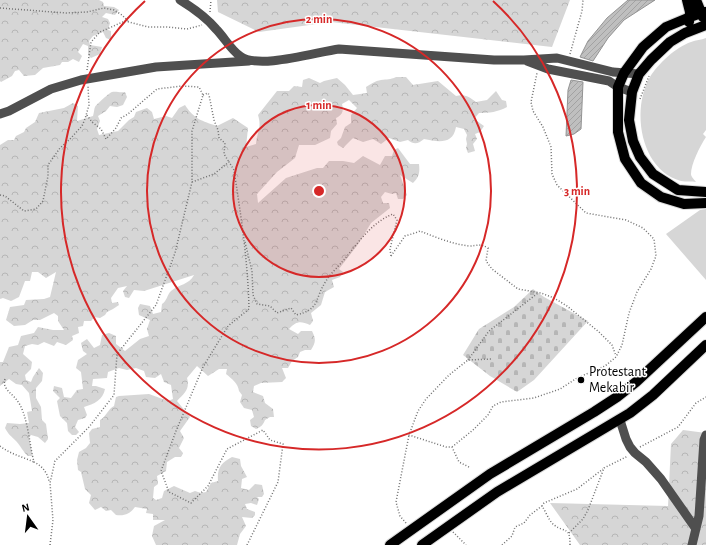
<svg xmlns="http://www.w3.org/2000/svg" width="706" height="545" font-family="'Alegreya Sans',sans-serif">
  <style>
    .grass { fill: #d6d6d6 }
    .forest { fill: url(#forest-crowns) }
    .cemetery { fill: url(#cemetery-stones) }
    .building { fill: url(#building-hatch); stroke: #939393 }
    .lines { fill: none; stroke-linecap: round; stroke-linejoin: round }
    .major-casing { stroke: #dbdbdb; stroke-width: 12 }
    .path { stroke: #717171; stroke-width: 1.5; stroke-dasharray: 1 2; stroke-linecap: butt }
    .minor { stroke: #4f4f4f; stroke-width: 9 }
    .major { stroke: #000; stroke-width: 10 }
    .ring { fill: none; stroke: #d62828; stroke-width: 2 }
    .poi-dot { fill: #000; stroke: #fff; stroke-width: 1.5 }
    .labels { text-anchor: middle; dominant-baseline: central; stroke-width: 3; stroke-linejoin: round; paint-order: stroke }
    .poi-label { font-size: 14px; fill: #000; stroke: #fff; text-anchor: start }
    .centre { fill: #d62828; stroke: #fff; stroke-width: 2 }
    .ring-label { font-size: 12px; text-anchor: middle; font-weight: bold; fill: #d62828; stroke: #fff; stroke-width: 3; stroke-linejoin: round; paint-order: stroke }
  </style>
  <defs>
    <pattern id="forest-crowns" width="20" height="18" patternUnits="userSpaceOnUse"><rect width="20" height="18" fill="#d6d6d6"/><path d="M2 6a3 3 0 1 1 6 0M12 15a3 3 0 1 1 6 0" fill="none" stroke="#b6b6b6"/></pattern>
    <pattern id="cemetery-stones" width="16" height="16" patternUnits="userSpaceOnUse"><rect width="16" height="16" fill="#d6d6d6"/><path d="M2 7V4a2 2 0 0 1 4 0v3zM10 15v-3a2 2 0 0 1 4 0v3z" fill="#b6b6b6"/></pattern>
    <pattern id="building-hatch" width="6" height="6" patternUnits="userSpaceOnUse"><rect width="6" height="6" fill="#bfbfbf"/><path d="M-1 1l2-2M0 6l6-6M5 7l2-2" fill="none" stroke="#a2a2a2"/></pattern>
  </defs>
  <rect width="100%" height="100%" fill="#fff"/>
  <path class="grass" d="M706,38V130L703,134L706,137C700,146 691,164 691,174C691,177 694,179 696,182C692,181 686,182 681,181C640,170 631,109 650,77C658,64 676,47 691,42C696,40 701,40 706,38Z
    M706,209V280L666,234L700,210Z"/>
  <path class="forest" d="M0,0H99L103,2L104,6L114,7L119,10L115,15L106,13L102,17L108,19L110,23L108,30L111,31V40L106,38L103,32L93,36L89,41L90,45L102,47L100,54L91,58L88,55V46L83,44L78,52L82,56L79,62L73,59L68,62H62L60,65L43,68L35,75L24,76L19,70L15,71L12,76L1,82L0,81Z
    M217,0H570L552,47L331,22L259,32L218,12Z
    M396,77H406L413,85L438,81L456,96C465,94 469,97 476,102L487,100L496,91L502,100L506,101L507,107C498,112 489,113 479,113L474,119L484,126L480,132L475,134L477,139L473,144L475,151L468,153L466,148L467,144L466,139L467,135L464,129L456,127C453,145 438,142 424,139C418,144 414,145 408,140L400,142L389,138L381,144L373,139L363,142L353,138L343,148L338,145L337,142L341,138L345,127L351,123V115L357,108L349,100L342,104C344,111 342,115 336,118L337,124L331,131L330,138L315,145H299L295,158L277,172L257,194L258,203L286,178L317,168H323L329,161H343L354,163L363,156L380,165L385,156H392L394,150L398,148L410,164H419C420,173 419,177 413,183L400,175L407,195L403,199H398L396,193L392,194L385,192L381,197L383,203H389L390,208L371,223L359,243L339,269L343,272L340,277L332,280L334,287L325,292L321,305L311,313L313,321L310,325C300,321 297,321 289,329L298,334L301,331H312C316,339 316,342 311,350H305L300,352L298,357L292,361L288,368H282L286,378L282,382L261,383L254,386L253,392L263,396L265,403L273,409L274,417H270L265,420C263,425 261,427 256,429L251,426L250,420L254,417L252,410L244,408L240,402L242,395L239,391C238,383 232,379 226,374L227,369H219L208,376L197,366L187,378C190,389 185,393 177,401L190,417L180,431L184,438L179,448L183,453L181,457H175L167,462L166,471L157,476L158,484L154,487L153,498L156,500L162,498L164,491L174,486L190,493L195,491L201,493L206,492L211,483L218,481C217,468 221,463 232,457L240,459L241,466L247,477L242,479L241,488L249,490L255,484L262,485L264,494L262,497H257L259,499L257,505L251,503L245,504L247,509L255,512V515L252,518L242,517L246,526L240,534L237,545H156L152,536L154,526L165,520H153V514L146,513L147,509L135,507C130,514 125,516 116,515L111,510L106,511L101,507L95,510L89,503L91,495L85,489L81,472L78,470L77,460L79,452L86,448L90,443L89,433L92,429L100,427V420C107,416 107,410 114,406L116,397L119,396L149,394L168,401L173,399L171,385L164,382L161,374L155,378L146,377L144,371L136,368L127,370L119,368L108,372L107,378L93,379L92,386H96L105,389C103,400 94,404 84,407L87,415L85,418L78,420L75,427L79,432L76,435H72L68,431L67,423L60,416L57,401L60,398L53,391L54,386L62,388L64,397L71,398L77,390L83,389L81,372L76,368L78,360L87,354L83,351L81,343L87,339L94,348L100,345L102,335L109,333L116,336V344L125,351L140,339L149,336L147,329L150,320L139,315L138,308L140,304L150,306L153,314L161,312L162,304C167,301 167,295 171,291C179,284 189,285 194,275L144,291L134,290L129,298L125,297L123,291L127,286L118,288L111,298L112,303L118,302L119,305L113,309L107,312L105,315L100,318L94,317L91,321H84L83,326L78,327L79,333L72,336L73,340L66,345L57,342L54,346L44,342L38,345L32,344L25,346L23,354L32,362L31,369L25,375L26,380L31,382L33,377L39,368L43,373L42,381L36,388V398L41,407L42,420L46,424L48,439L45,443L38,437L31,435L29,438L33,456H28C23,452 21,446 16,441C11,436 8,434 5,428L7,423L20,424L29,423L27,412L32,411L29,393L22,385L16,384L9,379L0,386V362H3L9,347L18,345L21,336L34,333L38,327L53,330H64L58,321V316L54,313L40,320H33L25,325L14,326L6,320L10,307L24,305L26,300L44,299L50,297L56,272L46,278L38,272H32L30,281H25L19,297L11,301L3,298L0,299V145L8,140H14L16,136L24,132L26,128L35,122L39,113L64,108L73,103L78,106L77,121L93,116C94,113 94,109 95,107C97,104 109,93 112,92C116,91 120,93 125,92L127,97L123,105L117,107L110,106L106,111L98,116L100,121L97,129L99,135L118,131L129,120L134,117L136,112L147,108L152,112L154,119L166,116L172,118L179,108L185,105C194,119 202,121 217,126L233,118L248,128L246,147L256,144C257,132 262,128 258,115L277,91H289L294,86L302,87L303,80L309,78L320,83L324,81L337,78L345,85L353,95L367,93L366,87C371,84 375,81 381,80C387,79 390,80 396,77Z
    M683,430L706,433V545H580L550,503L668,506L671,444Z"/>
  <path class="cemetery" d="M533,289L544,297L588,321L534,380L517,392L490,376L463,355L479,329L514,307Z"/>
  <path class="building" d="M628,0H655L624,20L608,38L593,61L580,57L588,41L607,18Z
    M571,80L583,82L581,129L574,134L566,136L568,90Z"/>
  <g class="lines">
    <g class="major-casing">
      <path id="major" d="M687,0L690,12L689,22
        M696,0L703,17
        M706,12L701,13L690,17L666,27L643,47L624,73L618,87V132L625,159L641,183L661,197L684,204L706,203
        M706,25L685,33L670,42L651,60L639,74L632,92L629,120L633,141L640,157L653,174L678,190L706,192
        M390,545L490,474L594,412L617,397L636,382L706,317
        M422,545L497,492L630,413L653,395L706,345"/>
    </g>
    <path class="path" d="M0,8L66,13L87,12L104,8L114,10L122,15L128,21
      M210,12L211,0
      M570,54L582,11L583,0
      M87,70L91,42L100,32L125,21L148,27H167L187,29L202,25
      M203,95L208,93L209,95L214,120L218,130L219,138L225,143L224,154L229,162
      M640,99L649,76
      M192,182L214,174L229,162L234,170C241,216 248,262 249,309L228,326L203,367L176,431L161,471L169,492L191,503L208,486L227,449L263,430L270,440L283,444L278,482L247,545
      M0,195L5,196L24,211L36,209L43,201L48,176V165L60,148L70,139L82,126L85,119L89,105L88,86
      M245,242L252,271L253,295L257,304L270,306L277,313L291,308L296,315C321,309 314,299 326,281C330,274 337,268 342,262C357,245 370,223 393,214L397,220L390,249L391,256
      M391,256L405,236L415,233L420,231C435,237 452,244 469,246C477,246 480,243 488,248L486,261L492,269L518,289L541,293L554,298L567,306L599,332L612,345L616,356
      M468,360L489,331L538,293
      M5,379C2,388 11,393 16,399C28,413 29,444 34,462C42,466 47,472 49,481
      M0,446C10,454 23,457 34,462
      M452,447L473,430L488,415L493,406L501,402L534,398L560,389L577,378L605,366L616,357L622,345L629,313L637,292L651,269L656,256L654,239L643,228L626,220L586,213L557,185L552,174L551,147L543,127L533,111L531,102L537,73
      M640,447L678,427L696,403L706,397
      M469,467L459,462L452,447H446L409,435L418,411L426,399L449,375L468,360L492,359
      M406,523L400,516L396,502L409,435
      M453,532L466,545
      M569,533L583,519L588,510L604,468L628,456
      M50,545L53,520L50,483L55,461L89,427L114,395L117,354L156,305L175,253L192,182V131L203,95L199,87L182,86L157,89L128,114L121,118L116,128L106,139L101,129L92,122L86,114
      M502,545L512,536L515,527L524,523L530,515L542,506
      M570,545C570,526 565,533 554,525C549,521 546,512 542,506L544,503L577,489L603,469"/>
    <path class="minor" d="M180,0C193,8 206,17 216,29C224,37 231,50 240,56C258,70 316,52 339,49L494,60H524L557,58L613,72L639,74
      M527,61L548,69L609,81L618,87L632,92
      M0,114L9,111L51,89L81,80L156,67L249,61
      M620,420L626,439L630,447L635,453L646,462L661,479L696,529
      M692,545L699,516L704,440L706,435"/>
    <use href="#major" class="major"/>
  </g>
  <circle cx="319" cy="191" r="86" fill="#d62828" fill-opacity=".12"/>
  <g class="ring">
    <circle cx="319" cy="191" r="86"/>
    <circle cx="319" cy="191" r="172"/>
    <path d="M493 1A258 258 0 1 1 145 1"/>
  </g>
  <circle class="poi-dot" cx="581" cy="380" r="4"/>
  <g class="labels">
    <g class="poi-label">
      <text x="589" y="372">Protestant<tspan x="589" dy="16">Mekabir</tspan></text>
    </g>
  </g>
  <circle cx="319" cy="191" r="6" class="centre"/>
  <g class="ring-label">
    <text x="319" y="23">2 min</text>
    <text x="319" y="109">1 min</text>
    <text x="577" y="195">3 min</text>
  </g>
  <g transform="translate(28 517) rotate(346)" stroke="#ffffff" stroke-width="3" paint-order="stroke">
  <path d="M0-3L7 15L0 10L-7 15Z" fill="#000000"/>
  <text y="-6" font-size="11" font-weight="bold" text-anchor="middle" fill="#000000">N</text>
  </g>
</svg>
